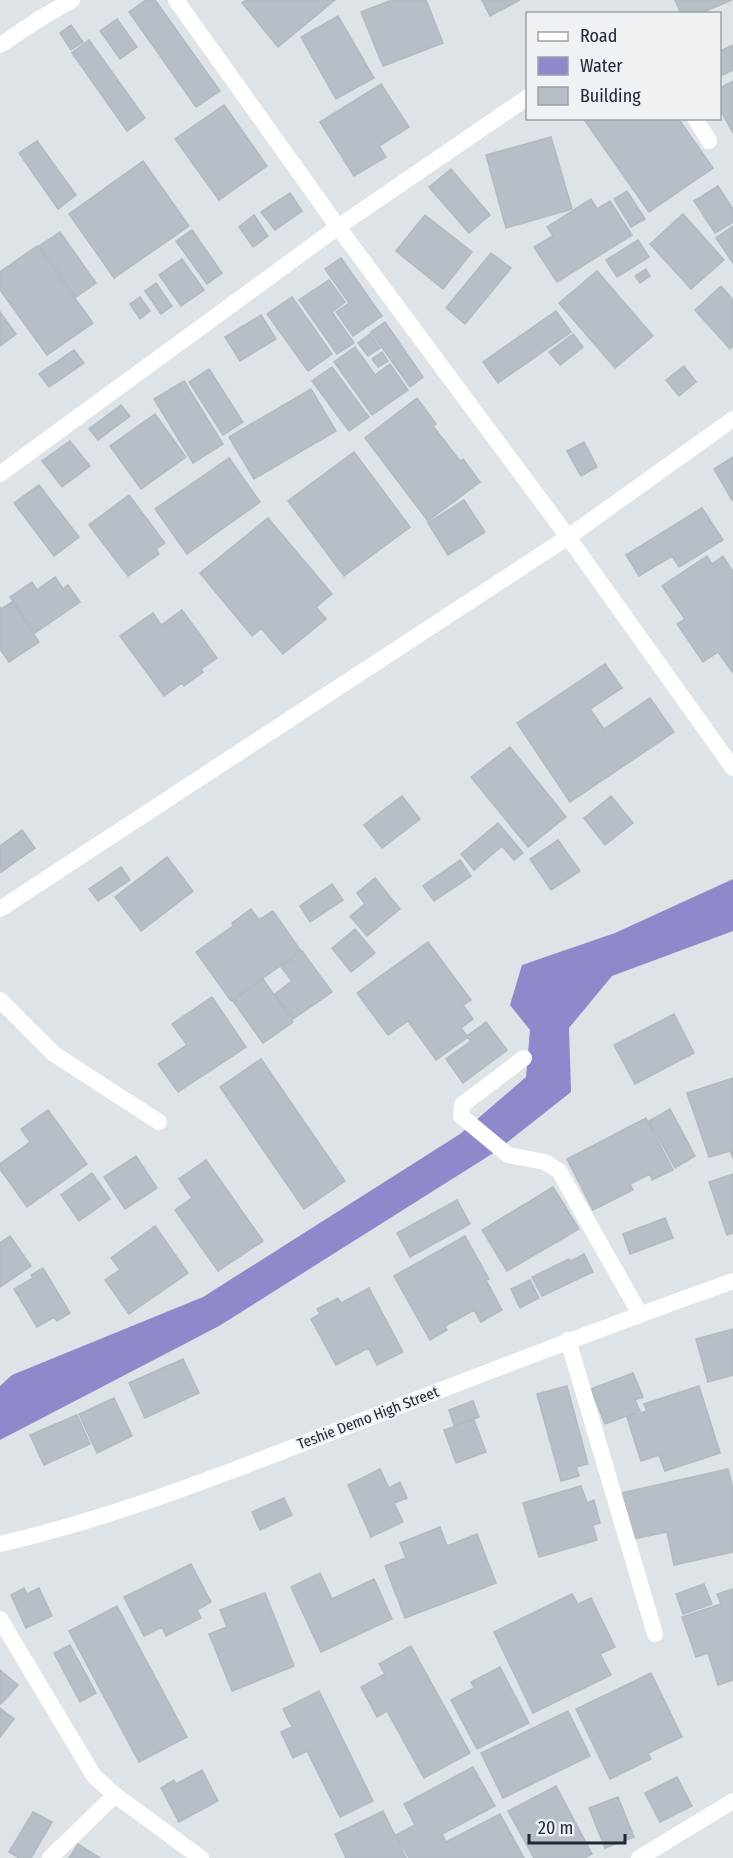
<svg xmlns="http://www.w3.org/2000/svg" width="733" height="1858" font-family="'Fira Sans Condensed',sans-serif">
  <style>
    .water { fill: #8e89ca }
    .building { fill: #b7bec6; stroke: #b1b9c1; stroke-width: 1.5 }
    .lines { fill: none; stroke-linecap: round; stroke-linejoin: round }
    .minor { stroke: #fff; stroke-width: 16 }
    .tertiary { stroke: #fff; stroke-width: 16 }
    .labels { text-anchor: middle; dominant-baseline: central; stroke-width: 4.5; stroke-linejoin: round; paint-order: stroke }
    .street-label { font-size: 15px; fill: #212836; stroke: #eef2f5 }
  </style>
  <rect width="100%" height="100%" fill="#dee3e8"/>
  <path class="water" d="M733,879V931L612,976L569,1028L571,1092L495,1152L219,1326L0,1440V1386L12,1375L203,1297L460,1134L526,1077L530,1030L510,1005L522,965L615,933Z"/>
  <path class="building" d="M146,0H155L220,91L196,107L129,12Z
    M246,0H335L278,47L242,3Z
    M392,0H426L443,43L383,66L361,12Z
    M482,0H520L490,16Z
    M675,0H732L698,14H681Z
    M338,16L374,78L336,99L301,37Z
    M117,19L137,47L120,59L100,31Z
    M71,25L83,42L71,50L60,33Z
    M89,40L145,118L127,131L72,53Z
    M733,45V70L720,76V51Z
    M733,81V133L720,109V88Z
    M381,84L409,127L379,146L386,157L354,176L320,122Z
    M224,105L267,166L219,200L175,139Z
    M583,118H678L713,168L649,212Z
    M551,137L572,209L506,228L486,155Z
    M37,141L76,195L58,209L19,153Z
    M143,161L189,226L114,278L69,214Z
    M451,169L490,215L469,233L429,187Z
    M718,186L733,209V222L715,233L694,201Z
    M627,191L645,219L631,227L614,199Z
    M290,193L302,211L275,230L261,212Z
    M591,199L597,209L610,201L632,235L557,282L534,247L553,236L547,227Z
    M683,214L724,260L691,289L650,244Z
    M254,215L268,236L253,247L239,227Z
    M425,215L472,252L443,289L396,251Z
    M733,226V263L716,238Z
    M192,230L222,273L207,284L176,241Z
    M60,232L96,283L76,297L39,246Z
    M638,240L649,257L617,277L606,260Z
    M37,246L93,323L47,355L0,290V272Z
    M491,253L511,268L465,324L446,308Z
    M341,258L382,316L353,336L336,312L349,303L325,269Z
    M182,259L204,290L181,306L159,275Z
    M646,269L650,276L640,283L635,276Z
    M597,271L653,336L615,368L559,303Z
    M329,280L345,302L332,312L354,343L337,354L299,300Z
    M156,283L172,306L161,314L145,291Z
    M721,286L733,300V346L730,349L695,310Z
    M140,297L150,311L140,319L130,304Z
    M292,297L332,354L308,371L267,314Z
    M556,311L571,332L498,383L483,362Z
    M0,312L16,334L0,346Z
    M261,315L276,339L240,361L225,337Z
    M385,322L423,377L410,387L371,332Z
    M370,334L380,348L368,356L358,343Z
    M573,334L583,347L560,365L549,352Z
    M355,347L375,375L390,364L408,390L372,415L334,362Z
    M74,350L84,363L49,387L39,374Z
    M382,352L388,361L378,367L372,359Z
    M684,366L696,382L679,396L666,380Z
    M332,367L369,417L349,431L312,381Z
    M209,369L243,422L223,435L189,382Z
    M184,381L223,444L193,463L154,399Z
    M311,389L336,431L254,479L229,437Z
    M417,398L436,424L433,426L460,461L463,459L480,482L428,521L365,438Z
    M121,405L130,416L98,440L89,429Z
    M155,414L186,457L141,489L110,446Z
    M70,441L90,466L62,487L42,461Z
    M584,442L597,467L581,476L567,451Z
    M354,452L410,527L344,576L288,501Z
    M733,457V499L732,500L714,469Z
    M229,458L260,502L187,554L155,509Z
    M39,485L79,537L54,556L14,503Z
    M129,495L165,543L156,549L159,554L128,576L89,525Z
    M464,500L485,532L448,555L428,523Z
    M702,508L723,540L679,567L672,556L639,576L626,555Z
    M268,518L332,594L316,607L326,619L283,654L261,628L252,636L200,573Z
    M707,556L712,564L723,556L733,572V673L718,652L703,662L677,624L685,619L662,586Z
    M55,577L63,589L68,585L80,602L35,633L10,597L32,582L37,590Z
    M12,602L39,642L9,662L0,649V607L1,609Z
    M182,610L217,658L201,669L203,672L184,686L182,683L164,696L120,636L153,613L161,625Z
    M605,664L622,688L590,709L604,729L650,698L674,732L570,802L517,723Z
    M510,747L566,817L528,847L471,777Z
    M402,796L420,819L382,848L364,825Z
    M611,796L633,823L605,845L584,818Z
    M498,823L523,853L514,860L502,846L474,870L461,854Z
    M22,830L35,848L1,872L0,846Z
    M558,840L580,871L551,890L530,859Z
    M167,857L193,891L141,931L115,897Z
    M460,860L471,876L434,901L423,886Z
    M121,867L130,880L98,901L89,889Z
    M375,878L400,909L367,936L350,916L365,904L357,893Z
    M332,884L343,900L310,922L300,906Z
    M251,909L259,920L273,911L301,951L231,1001L196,952L233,926L232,923Z
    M355,929L375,953L351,972L332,948Z
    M428,942L471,1000L463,1005L473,1019L461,1028L468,1037L436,1060L408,1021L388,1035L357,993Z
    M302,951L332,992L293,1019L275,994L292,981L281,967Z
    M263,979L293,1022L263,1043L233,1001Z
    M212,997L246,1047L178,1092L158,1064L187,1045L172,1024Z
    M674,1014L694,1053L635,1084L614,1045Z
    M486,1022L507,1050L463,1083L446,1059L471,1041L467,1036Z
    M261,1059L345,1181L304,1209L220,1087Z
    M733,1078V1158L730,1151L709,1157L687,1093Z
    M670,1109L695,1156L675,1168L649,1121Z
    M48,1110L87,1164L27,1207L0,1169V1164L30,1142L21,1129Z
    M646,1118L673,1170L652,1180L650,1174L630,1184L633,1190L593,1210L567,1159Z
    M136,1156L157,1188L125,1209L104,1177Z
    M206,1160L263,1241L218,1271L175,1210L192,1198L179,1179Z
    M92,1173L110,1199L79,1221L61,1195Z
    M733,1174V1233L727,1235L709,1182Z
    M553,1187L579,1229L507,1271L482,1230Z
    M457,1200L470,1224L410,1257L397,1233Z
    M665,1218L673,1238L630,1254L623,1234Z
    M155,1226L188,1273L129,1314L105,1280L120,1270L111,1258Z
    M10,1236L31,1266L0,1287V1243Z
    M465,1236L489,1279L486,1280L502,1310L481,1322L474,1310L445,1326L447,1330L430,1340L394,1276Z
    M584,1254L593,1272L542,1296L532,1277L569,1259L571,1261Z
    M43,1268L70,1313L57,1321L54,1317L37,1327L14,1289L33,1278L31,1275Z
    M530,1280L539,1298L520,1308L511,1289Z
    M369,1288L403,1352L377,1365L368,1348L336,1365L311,1319L320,1314L317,1309L338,1298L341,1303Z
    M733,1329V1375L708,1382L696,1339Z
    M183,1359L199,1393L145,1418L129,1383Z
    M633,1373L643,1397L635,1400L640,1411L605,1424L591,1389Z
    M567,1386L588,1464L576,1467L579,1476L561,1481L537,1394Z
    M699,1386L720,1453L665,1471L659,1455L641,1461L627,1417L647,1411L644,1404Z
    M114,1398L132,1436L97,1453L79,1414Z
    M473,1401L479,1417L454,1425L449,1410Z
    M77,1415L90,1444L44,1465L30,1435Z
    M474,1420L486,1452L456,1463L444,1430Z
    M380,1469L389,1488L400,1482L407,1498L394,1503L403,1522L371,1537L348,1485Z
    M728,1469L733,1489V1552L674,1565L667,1532L632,1539L621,1493Z
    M581,1486L587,1503L594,1500L600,1523L593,1525L597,1540L539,1557L523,1503Z
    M284,1498L292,1515L260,1530L252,1512Z
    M440,1527L447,1546L477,1534L496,1583L405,1618L385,1566L406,1558L400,1543Z
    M191,1564L211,1602L197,1610L201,1618L166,1636L162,1627L144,1636L124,1597Z
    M320,1573L332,1599L374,1579L392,1619L321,1652L291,1587Z
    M704,1584L712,1604L683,1614L676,1594Z
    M24,1588L27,1594L39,1588L52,1616L26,1628L11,1595Z
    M733,1589V1680L718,1685L708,1653L696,1657L682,1617L721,1604L717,1594Z
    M265,1593L294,1666L232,1691L209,1634L227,1627L220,1610Z
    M572,1594L578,1604L591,1598L615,1647L600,1654L611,1675L533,1713L494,1632Z
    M117,1606L187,1737L139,1762L69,1631Z
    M70,1645L96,1693L80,1702L54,1653Z
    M411,1646L470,1753L424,1778L387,1711L377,1717L361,1687L385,1674L379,1664Z
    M500,1667L529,1723L477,1749L451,1700L474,1688L471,1682Z
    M0,1670L18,1685L1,1704L0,1703Z
    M651,1673L682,1737L648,1753L651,1759L610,1779L576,1709Z
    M319,1691L373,1801L340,1817L307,1751L293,1758L281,1732L292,1727L283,1709Z
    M0,1708L14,1719L0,1737Z
    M568,1711L590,1756L503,1798L481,1753Z
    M473,1767L495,1806L442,1834L446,1842L500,1814L524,1858H409L396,1835L415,1825L404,1804Z
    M202,1770L218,1801L179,1822L161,1788L174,1780L176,1784Z
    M677,1777L692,1806L660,1822L645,1793Z
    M556,1786L592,1854L584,1858H534L508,1811Z
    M618,1797L634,1837L605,1848L589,1808Z
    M383,1811L406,1858H346L335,1834Z
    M33,1812L52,1822L31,1858H19L9,1852Z
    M78,1844L100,1858H69Z"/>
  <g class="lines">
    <path class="minor" d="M176,0L338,227L568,537L733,768
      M0,45L41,18L72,0
      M695,118L709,141
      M0,474L338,227L528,97
      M0,909L568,537L733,419
      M0,1000L54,1054L159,1122
      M524,1058L462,1105L461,1116L508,1155L545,1162L559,1171L640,1314
      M568,1340L655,1634
      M0,1619L94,1776L115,1795L201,1858
      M50,1858L115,1795
      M639,1858L733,1801"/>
    <path class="tertiary" d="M0,1544C122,1516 239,1468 356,1423C481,1374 607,1326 733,1281"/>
  </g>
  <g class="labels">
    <g class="street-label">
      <text transform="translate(368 1418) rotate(-21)">Teshie Demo High Street</text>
    </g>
  </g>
  <rect x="526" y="12" width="195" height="108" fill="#eef2f5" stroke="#9ca1a9" stroke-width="1.5"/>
  <rect x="538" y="32" width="30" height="9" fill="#ffffff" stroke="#9ca1a9" stroke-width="1.5"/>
  <text x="580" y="42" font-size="18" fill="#212836">Road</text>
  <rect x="538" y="57" width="30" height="18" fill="#8e89ca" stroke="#9ca1a9" stroke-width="1.5"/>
  <text x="580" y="72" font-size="18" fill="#212836">Water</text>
  <rect x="538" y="87" width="30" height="18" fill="#b7bec6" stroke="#9ca1a9" stroke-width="1.5"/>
  <text x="580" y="102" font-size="18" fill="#212836">Building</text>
  <path d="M529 1834v9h96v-9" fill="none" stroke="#212836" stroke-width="3"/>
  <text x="538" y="1834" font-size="18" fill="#212836" stroke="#eef2f5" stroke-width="4.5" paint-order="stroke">20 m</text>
</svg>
